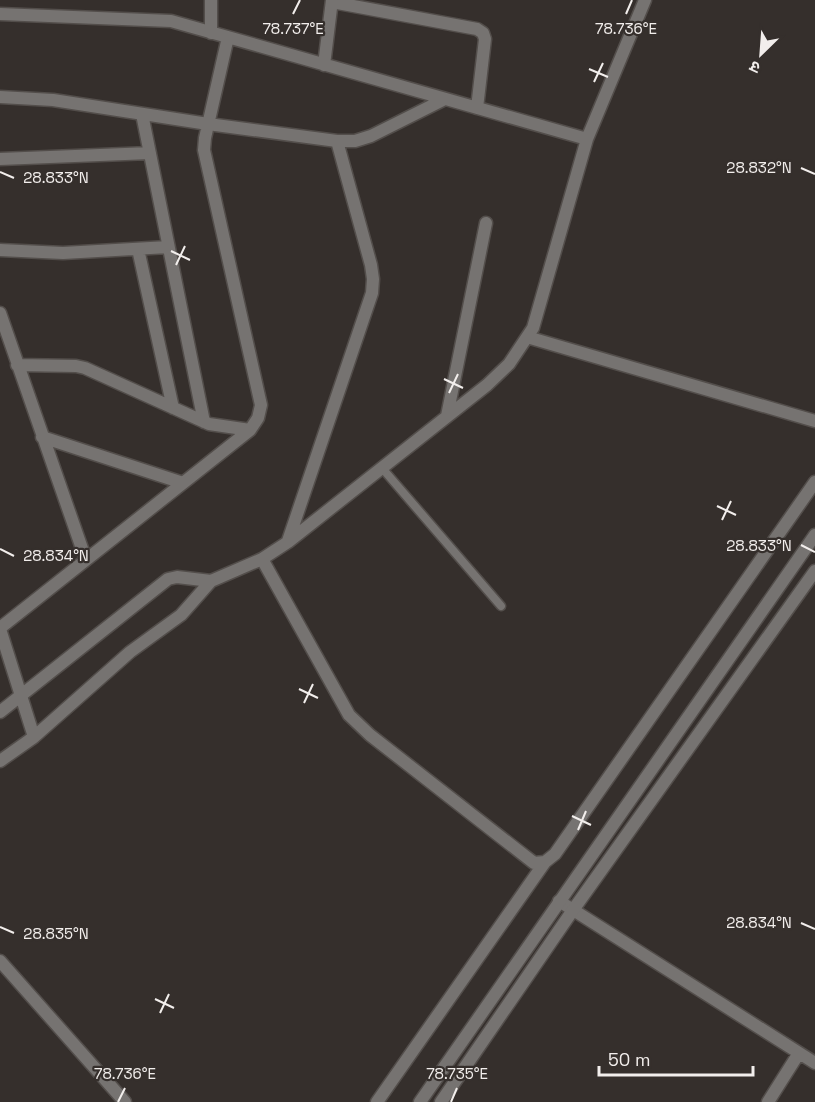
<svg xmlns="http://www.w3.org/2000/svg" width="815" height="1102" font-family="'Space Grotesk','Noto Sans Devanagari',sans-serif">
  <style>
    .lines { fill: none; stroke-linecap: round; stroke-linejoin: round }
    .service-casing { stroke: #534e4b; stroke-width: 11 }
    .minor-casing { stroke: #534e4b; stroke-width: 15 }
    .tertiary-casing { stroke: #534e4b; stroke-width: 15 }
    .service { stroke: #767371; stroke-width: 8 }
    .minor { stroke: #767371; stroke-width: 12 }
    .tertiary { stroke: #767371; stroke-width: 12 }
    .ticks { fill: none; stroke: #f2eeec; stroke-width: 2 }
    .ticks-label { font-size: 15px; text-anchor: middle; fill: #f2eeec; stroke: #352f2c; stroke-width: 4.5; stroke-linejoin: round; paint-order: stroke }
  </style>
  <rect width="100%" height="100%" fill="#352f2c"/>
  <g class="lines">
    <g class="service-casing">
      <path id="service" d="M382,468L501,606"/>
    </g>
    <g class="minor-casing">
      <path id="minor" d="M211,0V33
        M332,2L477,29L483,33L485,39L477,108
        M0,14L171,21L587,139
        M324,65L332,0
        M0,97L53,100L208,124L337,141H355L371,136L445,99
        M142,114L204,422
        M0,159L150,153
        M138,249L173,408
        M0,250L63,253L168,247
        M0,313L86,560
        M527,337L815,421
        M17,365L76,366L85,368L209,424L250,430
        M447,416L486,223
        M42,437L183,483
        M288,541L372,293L373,279L371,265L337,141
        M262,559L349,715L370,735L534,863L545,862L555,854L815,482
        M0,628L250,430L258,418L261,405L204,150L205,138L228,37
        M0,629L34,737
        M0,712L168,579L177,577L211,581
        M0,761L34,737L130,652L181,615L211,581L262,559L288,542L487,385L509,364L533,328L587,139L645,0
        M559,901L815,1063
        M0,961L125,1102
        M377,1102L545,862
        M768,1102L799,1053"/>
    </g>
    <g class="tertiary-casing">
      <path id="tertiary" d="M420,1102L815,535
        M441,1102L573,910L815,571"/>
    </g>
    <use href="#service" class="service"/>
    <use href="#minor" class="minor"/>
    <use href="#tertiary" class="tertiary"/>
  </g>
  <path class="ticks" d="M293,14L300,0M626,14L632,0M589,69L608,77M594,82L603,63M801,168L815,174M0,172L14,178M171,251L190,260M176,265L185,246M444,379L463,388M449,393L458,374M717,506L736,515M722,520L731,501M801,545L815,552M0,549L14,556M299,689L318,698M304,703L313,684M572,816L591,825M578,830L586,811M801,923L815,929M0,927L14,933M155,999L174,1008M160,1013L169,994M118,1102L125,1088M451,1102L457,1088"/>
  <g class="ticks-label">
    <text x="293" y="34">78.737°E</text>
    <text x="626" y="34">78.736°E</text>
    <text x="759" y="173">28.832°N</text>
    <text x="56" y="183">28.833°N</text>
    <text x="759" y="551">28.833°N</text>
    <text x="56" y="561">28.834°N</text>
    <text x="759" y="928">28.834°N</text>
    <text x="56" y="939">28.835°N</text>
    <text x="125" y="1079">78.736°E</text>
    <text x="457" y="1079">78.735°E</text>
  </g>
  <g transform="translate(761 54) rotate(205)" stroke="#352f2c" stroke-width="4.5" paint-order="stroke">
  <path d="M0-4.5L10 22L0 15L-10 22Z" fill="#f2eeec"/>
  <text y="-9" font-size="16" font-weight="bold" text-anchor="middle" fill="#f2eeec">उ</text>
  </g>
  <path d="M599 1066v9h154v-9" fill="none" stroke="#f2eeec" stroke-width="3"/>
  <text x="608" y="1066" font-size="18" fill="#f2eeec" stroke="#352f2c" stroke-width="4.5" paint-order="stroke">50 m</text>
</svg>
